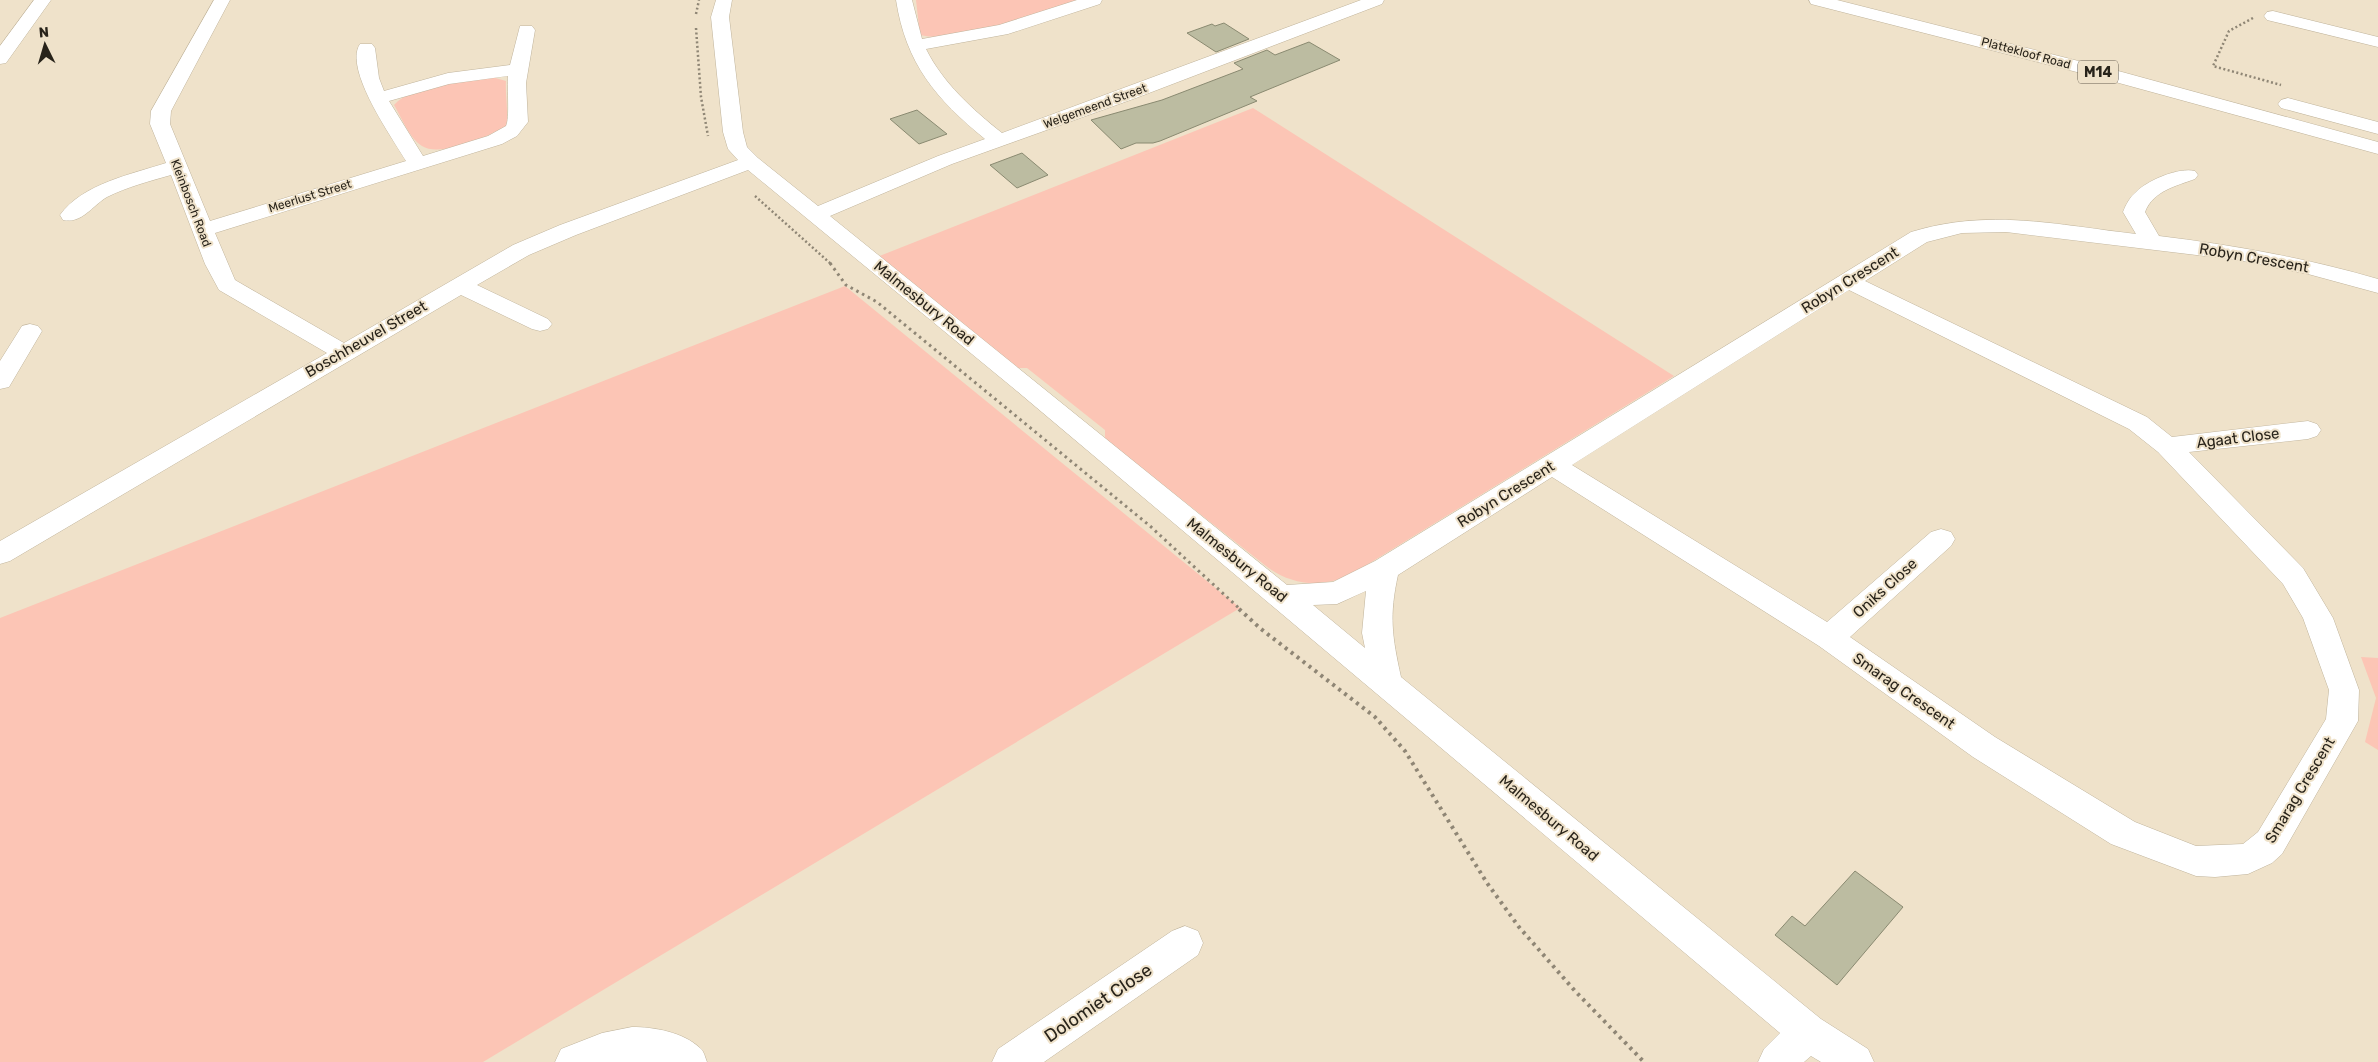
<svg xmlns="http://www.w3.org/2000/svg" width="2378" height="1062" font-family="Rubik,sans-serif">
  <style>
    .green { fill: #fcc5b5 }
    .building { fill: #bcbca1; stroke: #8a8a71 }
    .lines { fill: none; stroke-linecap: round; stroke-linejoin: round }
    .minor-casing { stroke: #c0b49c; stroke-width: 1 }
    .major-casing { stroke: #c0b49c; stroke-width: 1 }
    .path-far2 { stroke: #8f8675; stroke-width: 2.5; stroke-dasharray: 2 2.5; stroke-linecap: butt }
    .path-far1 { stroke: #8f8675; stroke-width: 3; stroke-dasharray: 2.5 4; stroke-linecap: butt }
    .path { stroke: #8f8675; stroke-width: 4; stroke-dasharray: 3 4.5; stroke-linecap: butt }
    .minor { fill: #fff; fill-rule: evenodd }
    .major { fill: #fff; fill-rule: evenodd }
    .labels { text-anchor: middle; dominant-baseline: central; stroke-width: 4; stroke-linejoin: round; paint-order: stroke }
    .far-street-label { font-size: 12px; fill: #28231a; stroke: #efe2ca }
    .shield { fill: #efe2ca; stroke: #645c4f; stroke-width: 1 }
    .shield-label { font-size: 14px; font-weight: bold; fill: #28231a }
    .street-label { font-size: 15px; fill: #28231a; stroke: #efe2ca }
    .near-street-label { font-size: 18px; fill: #28231a; stroke: #efe2ca }
  </style>
  <rect width="100%" height="100%" fill="#efe2ca"/>
  <path class="green" d="M916,0H1085C1042,14 962,45 920,35Z
    M492,77L506,81C505,93 509,117 506,126C490,136 440,158 422,146C409,138 402,118 394,105C412,84 466,80 492,77Z
    M1253,108L1674,376L1352,574C1323,588 1292,586 1266,566L1105,439V430L1027,368H1015L877,257Z
    M845,286L1240,608L483,1062H0V618Z
    M2361,657L2378,658V750L2365,742L2376,698Z"/>
  <path class="building" d="M1224,23L1249,39L1216,52L1187,33L1212,24L1215,26Z
    M1309,42L1340,60L1250,97L1257,101L1160,141L1153,143H1136L1121,149L1091,120L1162,100L1243,69L1234,63L1267,50L1275,55Z
    M917,110L947,134L919,144L890,119Z
    M1022,153L1048,175L1017,188L990,165Z
    M1855,871L1903,907L1837,985L1775,935L1792,916L1805,926Z"/>
  <g class="lines">
    <g class="minor-casing">
      <path id="minor" d="M214,0H230L171,111L170,124L210,221L406,161C393,139 343,69 360,44H372L375,48L379,78L384,91L448,73L510,65L520,26H532L535,30L526,83L528,122L517,136L502,144L215,233L235,280L344,343L513,245L560,225L738,160L728,149L723,132L711,17L716,0H732L729,17L743,132L747,147L758,158L818,206L938,156L985,139C936,99 906,64 896,0H912L922,39L999,25L1077,0H1102L1100,4L1008,34L926,49C943,83 972,109 1002,133L1361,0H1384L1382,4L1136,98L952,164L830,216L1287,585L1333,582L1375,561L1911,232C1989,208 2057,225 2136,234L2123,212C2126,204 2130,197 2136,192C2148,180 2179,167 2195,171L2198,175L2195,179C2176,186 2153,191 2145,212L2159,236C2233,245 2306,258 2378,279V293L2308,274L2238,260L2006,232L1962,233L1927,242L1865,281L2147,417L2172,437L2308,421L2317,424L2321,430L2317,436L2308,439L2189,452L2303,568L2333,618L2359,690L2358,721L2282,854L2272,863L2248,874L2215,877L2196,876L2111,844L1973,757L1819,646L1552,477L1398,575C1389,616 1392,636 1401,677L1821,1019L1868,1049L1874,1062H1821L1811,1056L1804,1062H1758L1764,1049L1780,1033L1012,387L748,170L576,235L529,255L477,285L548,319L552,324L548,329L540,331L532,329L461,295L10,561L0,564V541L327,353L219,290L205,264L171,175C150,181 127,187 107,197C92,206 82,224 63,220L60,215C82,184 132,174 166,163L150,124L151,111ZM508,76C507,89 510,118 506,126L488,136L423,156L389,101L449,84ZM1849,290L2129,429L2158,452L2283,584L2303,618L2329,690L2326,719L2258,832L2243,844L2196,846L2135,822L1995,737L1850,637L1951,546L1955,539L1951,532L1941,529L1931,532L1827,622L1572,465ZM1366,591L1362,633L1365,648L1313,605L1337,604Z
        M2273,11L2378,37V47L2267,20L2264,16L2267,12Z
        M30,324L38,326L42,331L9,387L0,389V361L22,326Z
        M1185,926L1198,931L1203,943L1198,955L1044,1062H992L998,1049L1172,931Z
        M632,1027C654,1027 683,1032 700,1048C704,1051 705,1057 707,1062H555L561,1049L602,1033Z"/>
    </g>
    <g class="major-casing">
      <path id="major" d="M34,0H51L6,63L0,64V46Z
        M1809,0H1837L2122,72L2378,142V154L2108,80L1811,4Z
        M2288,98L2378,122V134L2281,108L2278,104L2281,100Z"/>
    </g>
    <path class="path-far2" d="M696,14L699,0
      M2253,18L2229,31L2213,66L2281,85
      M696,28L701,97L708,136
      M755,196L831,264"/>
    <path class="path-far1" d="M830,263L846,285L877,302L1150,526L1241,610"/>
    <path class="path" d="M1239,609L1261,629L1375,717L1405,751L1487,883L1519,927L1575,991L1644,1062"/>
    <use href="#minor" class="minor"/>
    <use href="#major" class="major"/>
  </g>
  <g class="labels">
    <g class="far-street-label">
      <text transform="translate(2026 53) rotate(15)">Plattekloof Road</text>
      <text transform="translate(1095 106) rotate(-20)">Welgemeend Street</text>
      <text transform="translate(310 196) rotate(-17)">Meerlust Street</text>
      <text transform="translate(191 203) rotate(69)">Kleinbosch Road</text>
    </g>
    <rect class="shield" x="2078" y="60.5" width="40" height="23" rx="4"/>
    <g class="shield-label">
      <text x="2098" y="72">M14</text>
    </g>
    <g class="street-label">
      <text transform="translate(2254 258) rotate(10)">Robyn Crescent</text>
      <text transform="translate(1850 280) rotate(-32)">Robyn Crescent</text>
      <text transform="translate(924 303) rotate(39)">Malmesbury Road</text>
      <text transform="translate(366 339) rotate(-30)">Boschheuvel Street</text>
      <text transform="translate(2238 438) rotate(-7)">Agaat Close</text>
      <text transform="translate(1506 494) rotate(-32)">Robyn Crescent</text>
      <text transform="translate(1237 560) rotate(39)">Malmesbury Road</text>
      <text transform="translate(1885 588) rotate(-42)">Oniks Close</text>
      <text transform="translate(1904 691) rotate(35)">Smarag Crescent</text>
      <text transform="translate(2300 790) rotate(-59)">Smarag Crescent</text>
      <text transform="translate(1549 818) rotate(40)">Malmesbury Road</text>
    </g>
    <g class="near-street-label">
      <text transform="translate(1098 1003) rotate(-34)">Dolomiet Close</text>
    </g>
  </g>
  <g transform="translate(45 45) rotate(355)" stroke="#efe2ca" stroke-width="4" paint-order="stroke">
  <path d="M0-4L9 19L0 12L-9 19Z" fill="#28231a"/>
  <text y="-8" font-size="14" font-weight="bold" text-anchor="middle" fill="#28231a">N</text>
  </g>
</svg>
